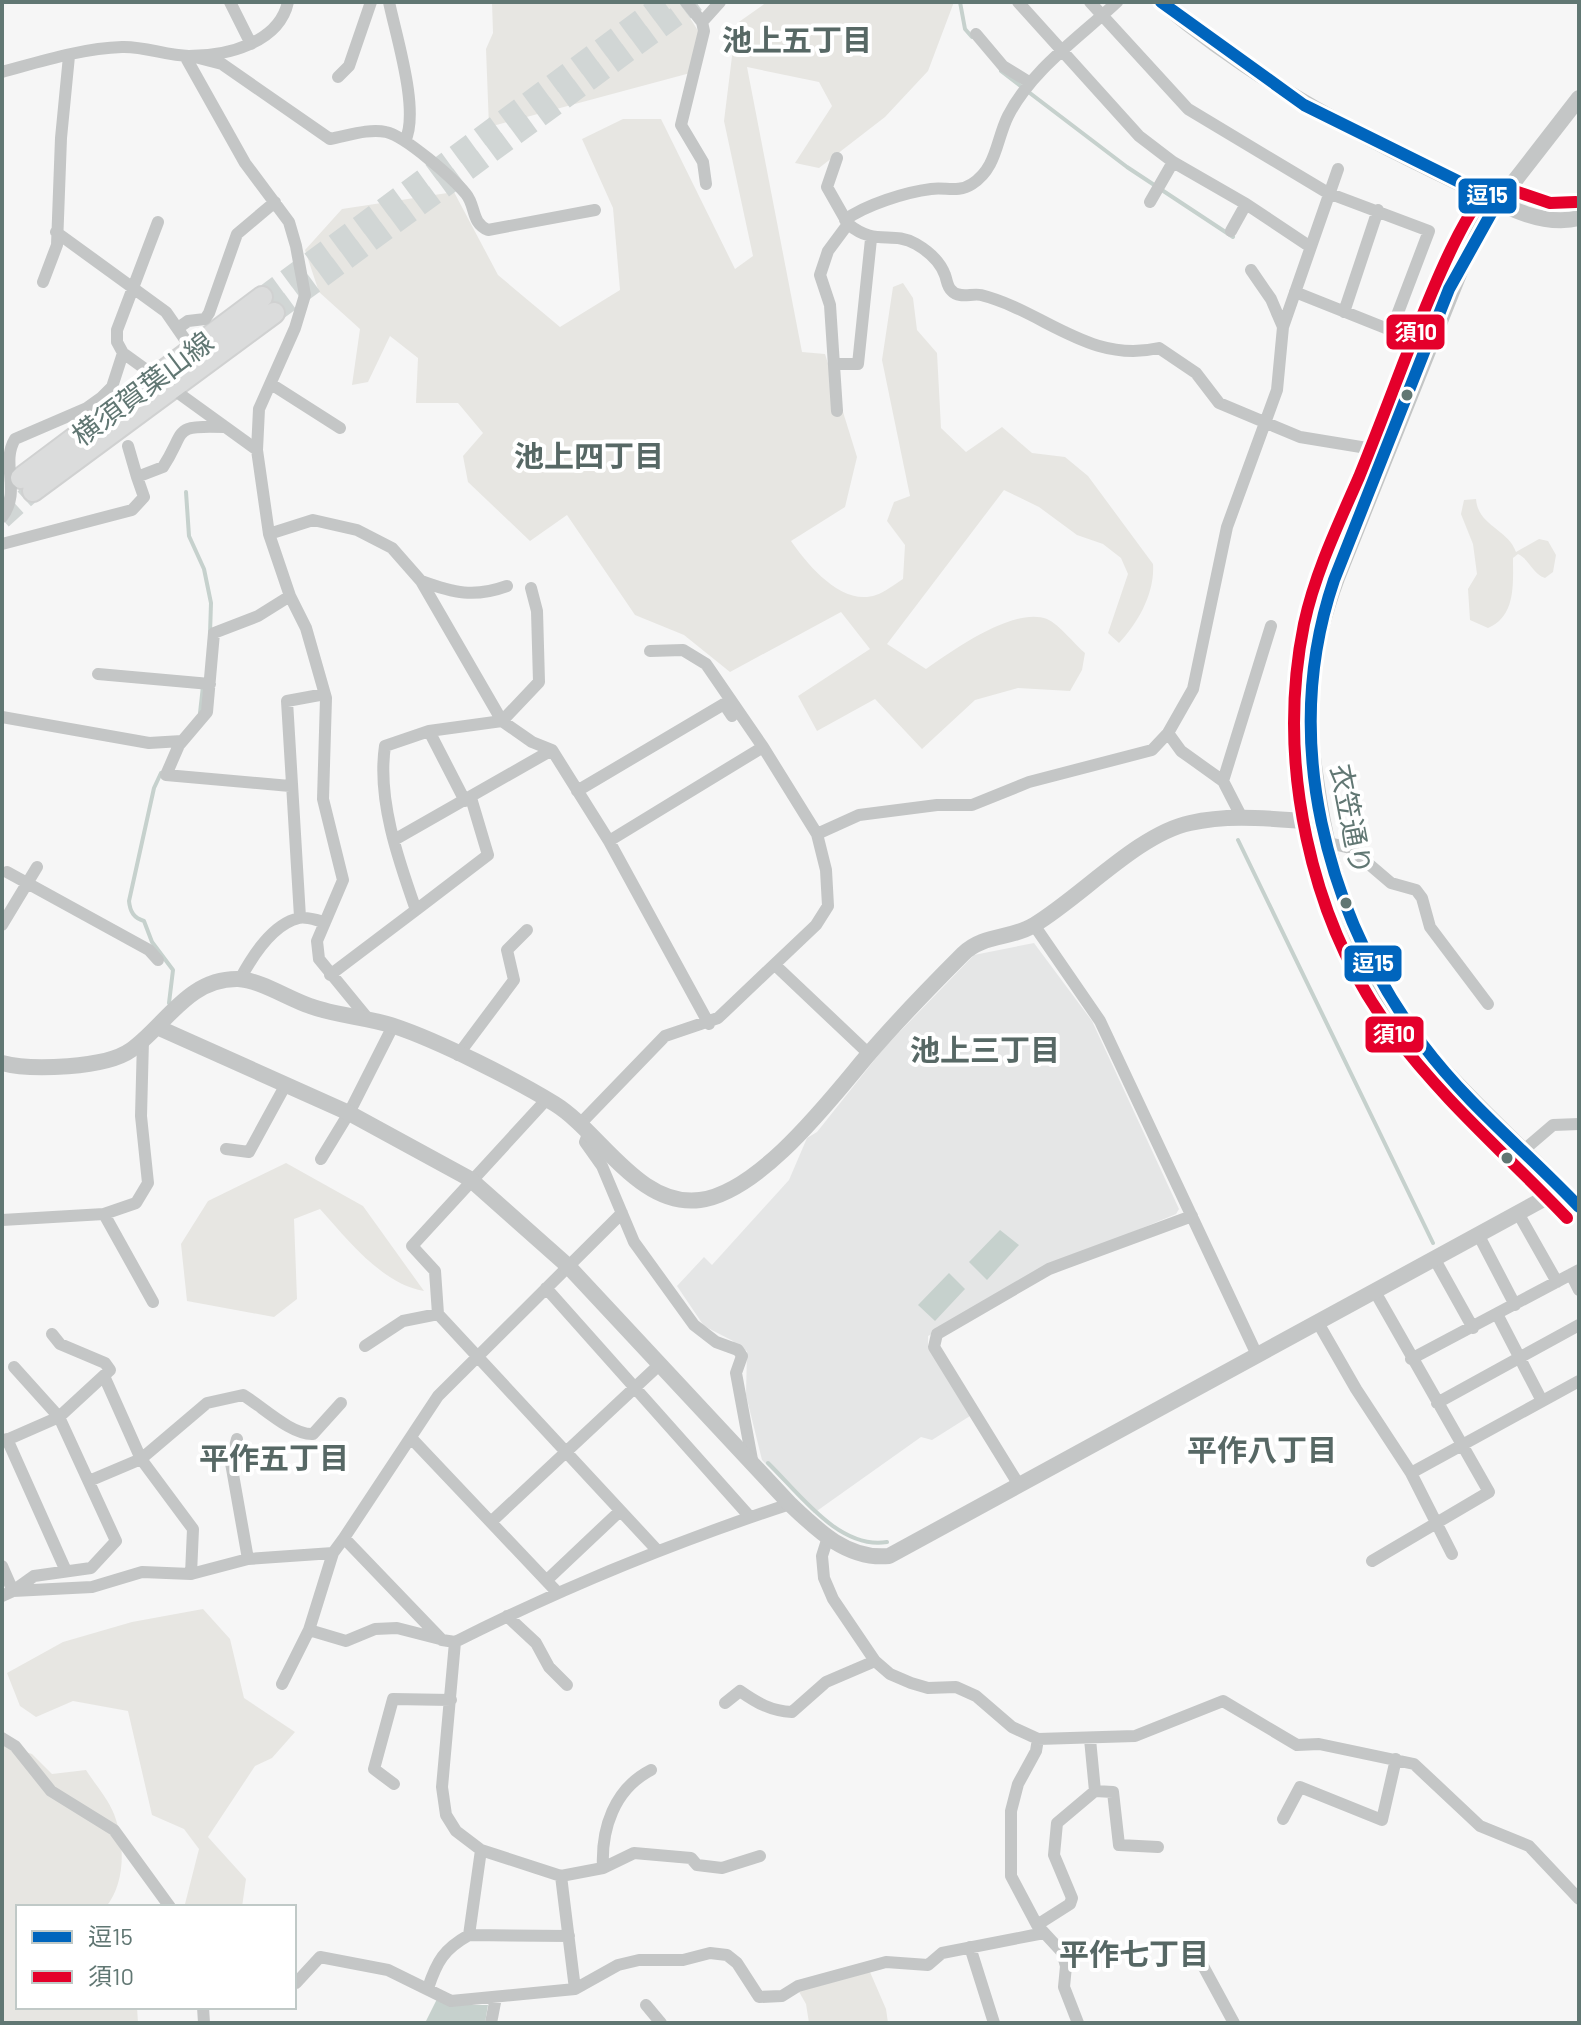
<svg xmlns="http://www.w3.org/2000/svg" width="1581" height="2025" font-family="Barlow,'Noto Sans JP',sans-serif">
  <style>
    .built { fill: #e5e6e6 }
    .green { fill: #e7e6e2 }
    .water { fill: #c6d1cd }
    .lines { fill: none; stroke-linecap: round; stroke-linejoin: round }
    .stream { stroke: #c6d1cd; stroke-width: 4 }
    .primary-tunnel { stroke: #d1d6d5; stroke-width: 20; stroke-dasharray: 20 10; stroke-linecap: butt }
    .primary-casing { stroke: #d0d1d1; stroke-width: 24 }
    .minor { stroke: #c4c6c6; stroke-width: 12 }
    .tertiary { stroke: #c4c6c6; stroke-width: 16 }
    .primary { stroke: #dbdcdc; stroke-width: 20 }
    .bus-1-casing { stroke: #fff; stroke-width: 18 }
    .bus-2-casing { stroke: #fff; stroke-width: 18 }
    .bus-1 { stroke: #0065bd; stroke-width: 12 }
    .bus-2 { stroke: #e4002b; stroke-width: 12 }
    .bus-dot { fill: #617773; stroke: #fff; stroke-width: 3 }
    .labels { text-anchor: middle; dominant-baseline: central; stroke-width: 8; stroke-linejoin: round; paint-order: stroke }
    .street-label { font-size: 28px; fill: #617773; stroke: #fff }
    .neighbourhood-label { font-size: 30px; font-weight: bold; fill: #576865; stroke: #fff }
    .line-badge { stroke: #fff; stroke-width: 3 }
    .badge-label { font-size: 22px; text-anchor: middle; font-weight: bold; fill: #fff }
  </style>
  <rect width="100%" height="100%" fill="#f6f6f6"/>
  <path class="built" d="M1034,943L1092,1021L1179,1209L1176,1214L1056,1264L928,1336V1347L970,1416L932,1440L921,1437L814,1513L762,1460L746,1395L747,1351L736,1347L733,1341L704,1326L677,1286L704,1257L712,1265L789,1180L807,1138L817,1132L884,1048L974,955Z"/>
  <path class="green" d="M492,2H680L700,34L694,72L489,127L486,49L493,33Z
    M767,2H954L928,71L885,117L819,168L795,163L832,106L819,82L747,67L802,352L825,354L857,457L845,507L791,541C807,564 842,607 876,595C885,592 895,584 903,579L905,545L887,521L894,502L910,496L882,360L893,287L903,283L913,298L917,330L937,353L941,428L966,452L1002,427L1032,453L1065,457L1088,476L1153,564C1155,592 1139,622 1119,643L1108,633L1128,574L1121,558L1103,544L1077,535L1039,507L1004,490L887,644L926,669C952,651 1014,606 1047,619C1060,625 1074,644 1085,653L1082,670L1070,691L1018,688L975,700L922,749L875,699L817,731L798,696L870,649L841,612L730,672L684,635L635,615L567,515L530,541L468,482L463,456L483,433L458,403H416L418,358L390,336L368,382L352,385L360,329L319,292L305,250L342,209L454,192L498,275L560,327L620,290L613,208L582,139L623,119H661L735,269L753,256L724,121L736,24Z
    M1476,499C1478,526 1508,529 1516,552L1539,539L1548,541L1556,555L1553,572L1545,578C1532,573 1529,559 1518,554L1513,558C1513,584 1516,616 1488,628L1470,620L1468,589L1477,574L1473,544L1461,514L1464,500Z
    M286,1163L363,1206L424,1291C382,1284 348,1240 320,1209L294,1219L297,1299L274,1317L187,1301L181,1244L208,1201Z
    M203,1609L230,1639L244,1698L295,1732L272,1758L255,1766L208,1837L246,1879L242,1907H187L185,1904L199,1849L184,1829L152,1815L128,1711L73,1701L36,1717L20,1706L7,1673L63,1642L132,1622Z
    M2,1744L32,1754L52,1774L86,1770C95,1784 108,1799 114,1814C125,1843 126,1882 106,1907H18V2007H137L138,2023H2Z
    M870,1972L886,2009L888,2023H809L806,2004L798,1990Z"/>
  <path class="water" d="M1000,1230L1019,1245L987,1280L969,1262Z
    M949,1273L965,1289L935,1321L918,1305Z
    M437,1999L449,2005H488L485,2023H425Z"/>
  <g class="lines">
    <path class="stream" d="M960,2L965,29L972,37
      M1001,71L1127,167L1233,237
      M186,492L189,536L204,569L211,603L210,634
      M200,713L203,686
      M161,773L154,788L129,901C130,912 134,918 144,921L152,942L173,970L169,1003
      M1238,840L1433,1243
      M768,1463C799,1493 839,1550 887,1542"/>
    <path class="primary-tunnel" d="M262,297L664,2
      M274,313L696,2
      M2,519L33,491"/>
    <g class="primary-casing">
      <path id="primary" d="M21,478L262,297
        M33,491L274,313"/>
    </g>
    <path class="minor" d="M230,2L251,44
      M389,2C396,36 420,111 405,141
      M686,2L702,22L704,31L681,125L703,162L706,184
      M1018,2L1139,136L1173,162L1246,204L1309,246
      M1090,2L1188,109L1328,193L1429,231L1391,331
      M702,22L720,2
      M976,34L1003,66L1029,82
      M185,56L245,163L289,222L296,246L305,295L295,328L259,409L257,450L269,534L290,596L306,628L326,698L323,799L343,880L317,941L319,959L369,1020
      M191,56L222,64L330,139C347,136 369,128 386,132C405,136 453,178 466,194C476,206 471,223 488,230L595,210
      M2,72C39,62 83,48 122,47C144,46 167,56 189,56C227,56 279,43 288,2
      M338,77L349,66L371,2
      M1150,202L1173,162
      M845,220C865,205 906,192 931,189C946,187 958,193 972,184C997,168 996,140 1008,116C1032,69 1080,37 1117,2
      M848,224C876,247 891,230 916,244C928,251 940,261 945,275C947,280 947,287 952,291C959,299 972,293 981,295C1044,311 1089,364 1159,348L1196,373L1219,403L1300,437L1367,448L1385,456
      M1231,231L1246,204
      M56,232L166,312L193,351
      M1251,270L1271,299L1283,327
      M43,282L57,245L61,138L69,56
      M1295,292L1428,345
      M1344,312L1378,210
      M178,328L188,321L205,319L209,313L237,234L275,202
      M123,353L257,450
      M834,364H858L871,239
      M271,384L340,428
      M837,411L830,305L820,275L828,251L848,224L827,187L837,158
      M128,446L137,477L163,467C187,430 171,425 224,427
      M2,517C22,491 0,464 15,439L87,408L101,398L112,387L123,353L117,342V330L158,222
      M269,534L313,520L357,530L392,548L421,581L502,721L539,682L537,611L531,588
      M2,544L132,510L144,497L137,477
      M421,581C454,593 474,598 507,586
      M290,596L258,616L214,633L207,712L179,745L166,775L290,786
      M98,674L210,684
      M2,717L149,743L182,741
      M429,731L465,801
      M1168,733L1181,751L1223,781L1242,818
      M1223,781L1271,626
      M577,791L724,704L732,716
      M817,834L859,815L937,805H972L1029,782L1152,750L1168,733L1193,689L1227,527L1277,390L1283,327L1338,169
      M394,840L552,750
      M609,841L763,747
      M1325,842L1350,848L1391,883L1416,890L1422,898L1430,927L1488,1004
      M7,872L149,950L158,960
      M416,910L488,855L471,798
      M300,917L287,701L325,694
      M2,925L37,867
      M1034,925L1100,1021L1257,1355
      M775,965L869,1054
      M330,975L416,910C398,859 377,799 385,746L429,731L502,721L532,742L552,750L609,841L709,1024
      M240,979C252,957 272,924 299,918C306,916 318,921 325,922
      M458,1055L514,980L507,950L527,930
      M547,1099L412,1246L435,1271L438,1314L656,1549
      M579,1125L665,1036L718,1018L816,925L828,906L826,870L817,834L763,747L706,664L683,650L650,651
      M588,1134L585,1142L602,1166L634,1242L694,1325L716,1342L738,1350L742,1356L736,1373L753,1465
      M226,1149L249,1152L285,1086
      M1525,1149L1553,1125L1579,1124
      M321,1159L349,1113L393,1026
      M1518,1213L1557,1282
      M104,1214L153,1302
      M2,1220L104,1214L136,1203L148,1183L141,1116L143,1040
      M1478,1234L1515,1305
      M1434,1258L1473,1328
      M1571,1274L1579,1290
      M546,1288L750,1517
      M1497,1314L1542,1401
      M1317,1321L1356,1389L1411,1473L1452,1554
      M365,1346L403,1321L438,1314
      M1411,1359L1579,1270
      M104,1376L141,1459L193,1529L191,1574
      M1437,1403L1579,1325
      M7,1439L66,1571
      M237,1439L231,1463L248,1559
      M412,1439L557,1592
      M2,1442L59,1417L110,1370L105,1363L60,1344L52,1334
      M1411,1473L1579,1381
      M89,1481L141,1459L207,1403L243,1395C263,1407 291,1435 313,1434L341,1403
      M1019,1485L934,1347L937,1334L1049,1269L1192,1216
      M491,1522L659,1365
      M828,1537L822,1556L824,1578L833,1599L875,1661L890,1674L911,1683L928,1688L956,1687L976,1696L1012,1727L1038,1739L1135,1736L1223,1701L1297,1745L1319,1744L1414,1764L1480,1826L1529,1846L1579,1899
      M344,1538L438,1396L622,1213
      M1372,1561L1489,1492L1374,1290
      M2,1566L13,1591L34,1576L91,1568L116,1541L59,1417L14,1367
      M547,1580L620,1511
      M2,1596L13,1591L92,1587L142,1572L191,1574L248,1559L333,1553
      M507,1616L536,1643L549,1667L567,1685
      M309,1630L346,1641L375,1629L397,1628L440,1639
      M455,1642L442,1787L446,1815L456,1831L481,1850L561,1876L603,1868L634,1853L691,1858L697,1865L722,1868L760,1856
      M282,1684L309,1630L333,1553L344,1538L442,1640L455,1642C564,1587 674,1542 790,1504
      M725,1703L740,1691C757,1703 771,1711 792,1712L826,1682L875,1661
      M2,1738L15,1746L51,1791L114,1830L170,1907
      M1038,1739L1036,1751L1018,1784L1011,1811V1876L1037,1925L1062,1952L1066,1966L1064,1987L1078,2023
      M394,1784L374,1769L393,1699L451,1700
      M1095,1791L1113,1792L1119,1845L1158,1847
      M1283,1819L1300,1787L1382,1820L1396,1759
      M603,1868C601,1829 614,1789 651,1770
      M561,1876L575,1989
      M1037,1925L1070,1904L1072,1898L1054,1855L1057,1823L1095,1791L1090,1739
      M469,1935L569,1936
      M970,1947L994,2023
      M1202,1964L1234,2023
      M296,1983L320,1957L388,1970L451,2001L575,1989L618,1965L639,1960H683L710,1953L727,1955L737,1963L759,1997L782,1996L798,1986L886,1962L928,1965L942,1953L1044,1933
      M428,1988C437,1961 444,1949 469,1935L481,1850
      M646,2005L661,2023
      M203,2007L204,2023
      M491,2023L496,1997"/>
    <path class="tertiary" d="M1161,2C1250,77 1348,130 1453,180C1490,197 1536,229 1579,218
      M1579,98L1485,219L1465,259L1337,578C1324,613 1315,647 1311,684C1307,718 1312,753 1317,786C1331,884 1363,975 1427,1051C1474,1106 1530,1154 1579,1207
      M157,1027L349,1113L470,1179L568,1266L790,1504C818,1531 848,1560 889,1556L1562,1189
      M2,1063C31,1071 106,1068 131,1050C166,1025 188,978 238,979C260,980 289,999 310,1006C337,1016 367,1017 394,1026C439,1041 514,1079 555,1104C600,1132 639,1208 700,1200C760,1192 830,1100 867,1056C897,1021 931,986 963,954C983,934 1012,939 1034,925C1081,897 1138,834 1190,823C1233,813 1279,820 1322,822"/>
    <use href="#primary" class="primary"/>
    <g class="bus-1-casing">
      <path id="bus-1" d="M1161,2L1304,105L1498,201L1449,289L1334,580C1280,739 1325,913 1423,1045C1468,1105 1528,1153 1579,1207"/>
    </g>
    <g class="bus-2-casing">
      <path id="bus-2" d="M1567,1218C1509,1157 1444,1101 1393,1033C1309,921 1276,761 1304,624C1315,573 1338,525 1359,477C1375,438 1390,398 1405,359C1418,327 1467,193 1497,185L1550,203L1576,202"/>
    </g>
    <use href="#bus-1" class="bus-1"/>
    <use href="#bus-2" class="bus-2"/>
  </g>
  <g class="bus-dot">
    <circle cx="1407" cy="395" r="7"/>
    <circle cx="1346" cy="903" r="7"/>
    <circle cx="1507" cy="1158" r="7"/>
  </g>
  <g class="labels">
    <g class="street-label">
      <text transform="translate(142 388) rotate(-37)">横須賀葉山線</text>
      <text transform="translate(1352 819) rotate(79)">衣笠通り</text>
    </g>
    <g class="neighbourhood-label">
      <text x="797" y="39">池上五丁目</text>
      <text x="589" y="455">池上四丁目</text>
      <text x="985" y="1049">池上三丁目</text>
      <text x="1262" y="1449">平作八丁目</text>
      <text x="274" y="1457">平作五丁目</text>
      <text x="1134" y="1953">平作七丁目</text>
    </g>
  </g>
  <g class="line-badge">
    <rect x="1457" y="177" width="61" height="38" rx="8" fill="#0065bd"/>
    <rect x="1385" y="313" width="61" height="38" rx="8" fill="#e4002b"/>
    <rect x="1343" y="944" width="60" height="39" rx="8" fill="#0065bd"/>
    <rect x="1364" y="1015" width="61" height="39" rx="8" fill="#e4002b"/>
  </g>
  <g class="badge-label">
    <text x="1487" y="203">逗15</text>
    <text x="1416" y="340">須10</text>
    <text x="1373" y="971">逗15</text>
    <text x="1394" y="1042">須10</text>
  </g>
  <rect width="1581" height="2025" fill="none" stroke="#617773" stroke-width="8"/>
  <rect x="16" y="1905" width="280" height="104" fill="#ffffff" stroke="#c0c9c7" stroke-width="2"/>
  <rect x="32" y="1931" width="40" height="12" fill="#0065bd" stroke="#c0c9c7" stroke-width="2"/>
  <text x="88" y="1945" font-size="24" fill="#617773">逗15</text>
  <rect x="32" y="1971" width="40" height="12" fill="#e4002b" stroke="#c0c9c7" stroke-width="2"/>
  <text x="88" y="1985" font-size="24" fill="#617773">須10</text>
</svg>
